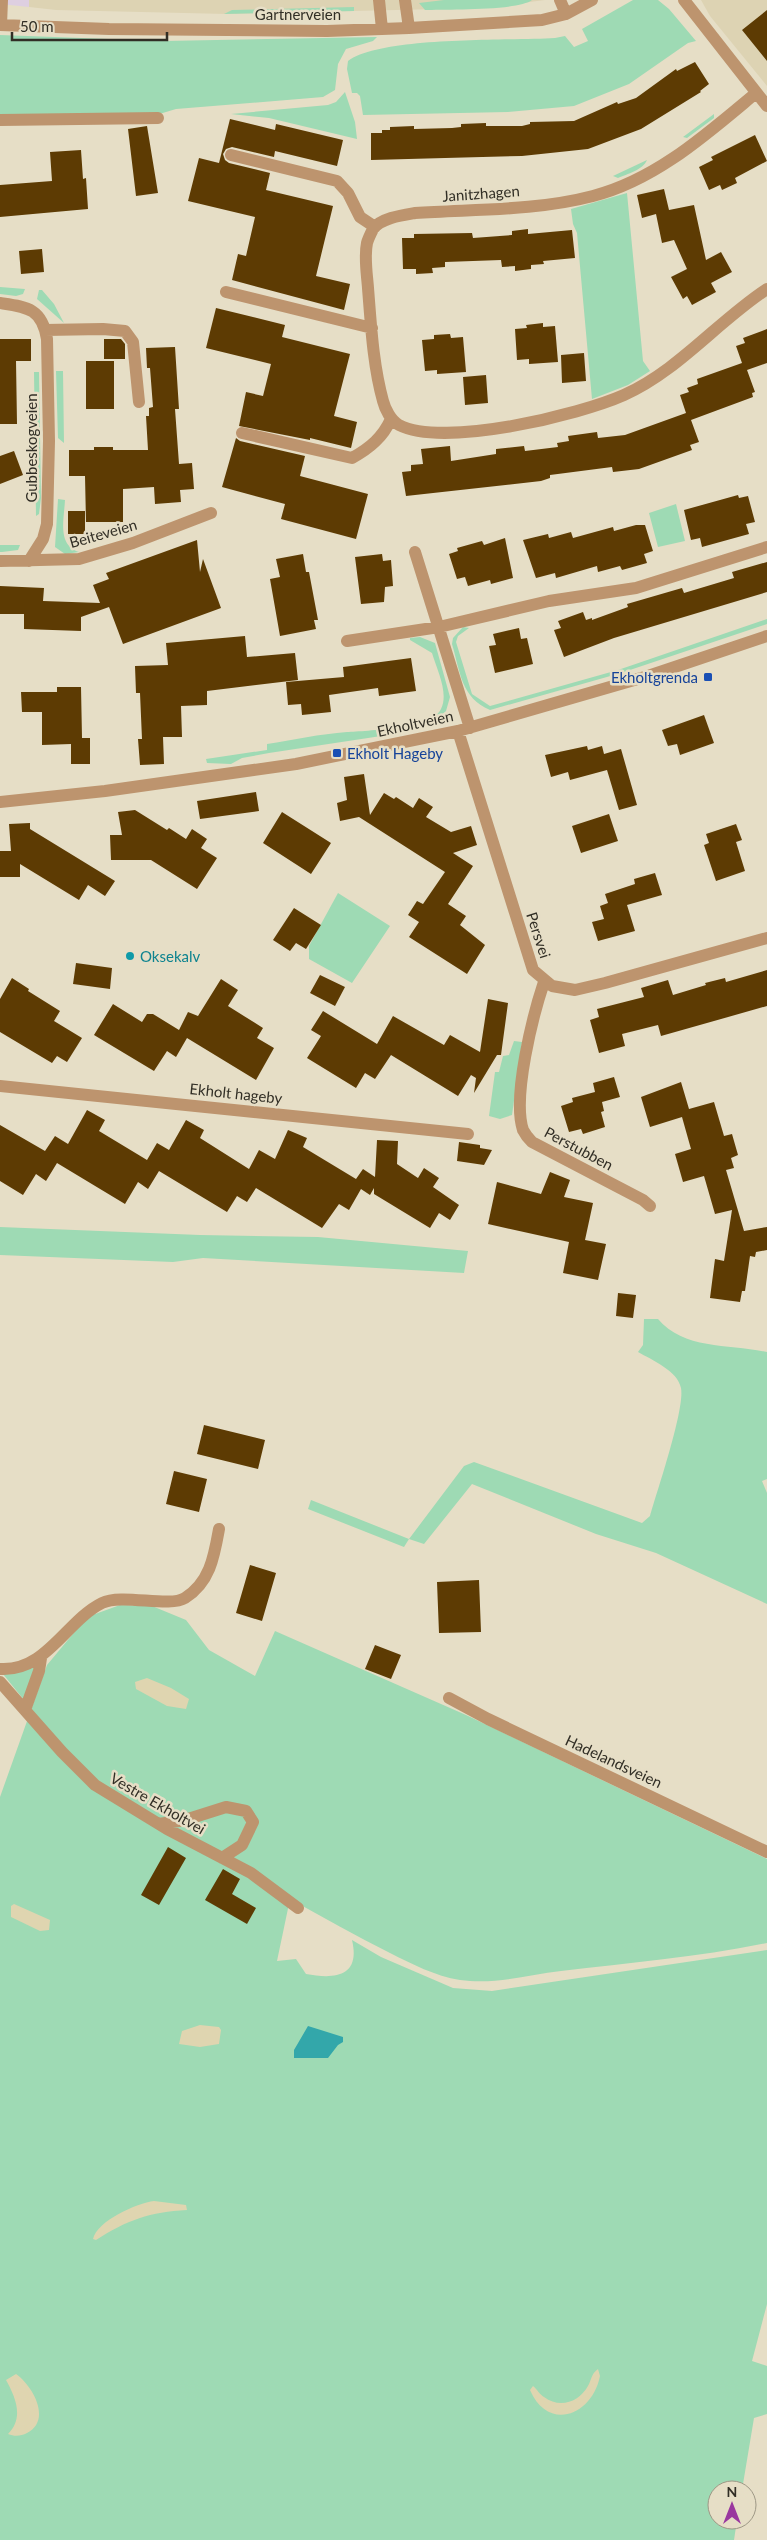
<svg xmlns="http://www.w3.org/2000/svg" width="767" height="2540" font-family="Lato,sans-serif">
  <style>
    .built { fill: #ddd3b3 }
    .education { fill: #decfe1 }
    .green { fill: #9edab4 }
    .sand { fill: #dfd5b0 }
    .water { fill: #33a7aa }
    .building { fill: #5d3b03 }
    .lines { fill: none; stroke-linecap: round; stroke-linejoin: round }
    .minor { stroke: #bd946e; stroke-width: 12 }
    .transit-dot { fill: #1a4fb4; stroke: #e6dec6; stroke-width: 2 }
    .culture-dot { fill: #0f9aa8; stroke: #e6dec6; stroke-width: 2 }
    .labels { text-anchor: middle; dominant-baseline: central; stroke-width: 5; stroke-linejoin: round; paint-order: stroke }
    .street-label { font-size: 15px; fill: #312e25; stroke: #e6dec6 }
    .transit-label { font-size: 15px; fill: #164399; stroke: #e6dec6; text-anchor: end }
    .culture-label { font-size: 15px; fill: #0d838f; stroke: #e6dec6; text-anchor: start }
  </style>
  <rect width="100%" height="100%" fill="#e6dec6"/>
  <path class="built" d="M29,0H545L483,8L227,14L56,10L29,7Z
    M701,0H767V86L710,16Z"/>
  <path class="education" d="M0,0H29V7L0,4Z"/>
  <path class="green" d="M444,0H532C518,11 445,9 425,10L419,3Z
    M633,0H658L669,9L696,41L688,43L629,84L574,106L508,112L363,115L360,96L357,93H352L347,69L348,61C382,36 508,41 555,38L565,36L574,47L588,41L582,29Z
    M354,7V11L224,14L232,10Z
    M0,35L163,41L377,37L373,41L346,49L338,64L335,90L323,97L176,109L156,115L0,114Z
    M345,92L355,122L357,139L269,118L231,114L328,105L336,102Z
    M714,114V118L687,138L683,137Z
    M647,160C643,170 627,174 618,178L613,176Z
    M627,193L643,361L650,371L628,385L592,399L577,233L573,224L571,209Z
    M0,287L25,289L23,294L16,296L0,294Z
    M39,290H42L54,304L64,323L37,299Z
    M56,371H63L64,443L58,438Z
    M34,372H39L41,498L39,514L36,516Z
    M58,499L65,500C64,520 57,545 79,552L65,554L55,547Z
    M676,504L685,541L658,547L649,513Z
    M0,545H20L18,550L2,552H0Z
    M767,619V624L621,673L490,710C461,698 460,671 452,644L453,638L463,627L469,628L458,636L456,642L472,694L490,706L618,670Z
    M420,637L435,643L450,697L446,711L433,723L401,733L269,753L242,758L231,764L207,763L206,759L267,750V744C293,740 320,734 347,732C366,731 432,728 441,709C449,693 437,670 432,653L410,640V638Z
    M338,893L390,926L352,983L309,959V946Z
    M514,1041L522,1042L512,1115L500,1119L489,1116L495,1072H499L503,1056L509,1055Z
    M0,1227L200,1235L318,1237L468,1251L464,1273L203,1258L173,1262L0,1255Z
    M644,1319H658C684,1350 730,1344 767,1352V1479L762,1481L767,1493V1604L656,1553L596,1534L472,1484L424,1544L409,1539L404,1547L308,1509L311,1500L409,1539L464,1466L474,1462L642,1523L650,1516C657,1491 685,1409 681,1388C678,1371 652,1360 638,1352L643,1345Z
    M120,1605L152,1606L186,1620L209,1650L255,1676L275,1631L466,1715L767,1859V1943C699,1957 630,1963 561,1971C527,1975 495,1985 460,1980C435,1976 412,1964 390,1953C356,1936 323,1917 290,1899L277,1961L296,1959L306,1974C333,1979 361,1978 352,1940L381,1957L453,1988L492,1991L767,1950V2304L752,2361L767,2366V2414L754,2418L742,2490H717V2520H737L734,2540H0V1797L47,1665L87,1617Z
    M38,1664L24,1700L3,1674Z"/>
  <path class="sand" d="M147,1678L171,1688L189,1699L186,1709L167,1706L136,1689L135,1682Z
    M14,1904L50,1920L49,1930L40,1931L11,1917V1906Z
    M200,2025L219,2027L221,2030L219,2044L200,2047L179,2044L182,2031Z
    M154,2201L186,2205L187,2210C150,2212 127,2220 96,2240L93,2239C97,2221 137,2203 154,2201Z
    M598,2369L600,2376C592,2416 548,2432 530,2390L533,2386C537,2389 540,2395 544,2397C560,2409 579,2402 588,2386C592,2379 591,2374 598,2369Z
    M16,2374C33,2386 52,2420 27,2433C21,2436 15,2437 8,2434C24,2418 16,2398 6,2380Z"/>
  <path class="water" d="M308,2026L343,2037V2042L338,2045L328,2058H294V2050Z"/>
  <path class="building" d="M767,10V61L742,30Z
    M695,62L709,84L700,91L701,92L641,129L588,149L522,156L371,160V133H382V130H390V127L414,126V129L452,128L461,127V124L486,123V126H522L530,124V122L574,121L617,102L618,104L636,98L676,69L677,71Z
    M230,119L275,130L276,124L343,140L337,166L275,151L274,157L232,147L226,149L223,154L225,160L229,163L270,173L266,190L333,206L316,276L350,284L344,310L232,280L238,254L246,256L255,217L188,201L199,158L219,163Z
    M147,126L158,193L136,196L128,129Z
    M755,135L767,161L735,178L737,183L722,190L720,185L709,190L699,167L713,160L711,157Z
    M81,150L83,179L86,178L88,209L0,217V185L52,181L50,152Z
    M664,189L669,210L694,205L706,260L721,252L732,272L711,283L716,292L692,305L687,296L683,299L671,277L687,269L674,240L662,243L656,214L642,218L637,195Z
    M528,229V234L572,230L575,258L543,261L544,264L531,265V269L515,271V266L502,267L501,260L445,262V267L432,268L433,273L416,274V269H403L402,238H414V234L472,233L473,238L512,235V231Z
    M42,249L44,272L21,274L19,251Z
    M216,308L285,325L282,337L350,354L334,416L357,422L351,448L310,438V440L239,426L246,392L263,396L271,364L206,348Z
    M543,323V327L555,326L558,362L529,364V359L517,360L515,329L527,328L526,325Z
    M767,329V363L747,370L755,392L752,393L753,397L691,420L699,442L690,445L692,450L639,469L613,472L612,467L550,475V478L541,481L406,496L402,472L411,471V465L423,464L421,449L450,446L451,461L496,454V449L524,446L525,451L558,447L557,443L569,441L568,436L597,432L598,438L625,435L686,413L680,395L689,392L687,388L698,384L697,379L742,363L736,346L745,343L743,338Z
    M450,334L451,338L463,337L466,372L437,374V370L425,371L422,340L434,339V335Z
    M0,339H31V361H16L17,424H0Z
    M104,339H121L125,344V359H104Z
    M175,347L179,409H175L179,464L192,463L194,489L180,490L181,502L155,504L154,487L123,489V522H86L85,476H69V450H94V447H113V450H148L146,416H149V408L153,407L150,368H147L146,348Z
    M584,353L586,381L562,383L561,355Z
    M86,361H114V409H86Z
    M486,375L488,403L465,405L463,377Z
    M236,438L240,441L305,456L300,476L368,494L356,539L281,519L285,504L222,487Z
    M14,451L23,475L0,484V456Z
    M738,495L739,498L748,496L755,522L746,524L749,534L702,547L700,538L691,540L684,510Z
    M68,511H85V534H68Z
    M636,525H645L653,551L644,554L647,563L622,570L620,566L598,572L597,566L556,578L555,573L536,578L523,540L548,534L549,538L571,532L573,538L613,527L614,531Z
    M505,538L513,578L491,584L490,580L468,586L465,577L457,579L449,554L458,551L457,548L482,541L484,545Z
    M197,540L200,572L203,559L221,608L123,644L109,607L81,617V631L24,629V614H0V586L44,588L43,601L100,603L93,585L109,579L106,573Z
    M303,554L306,572H309L318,620H314L316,629L280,636L270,579L280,577L276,559Z
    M382,554L383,561L391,560L393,586L385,587L384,602L361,604L355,557Z
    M767,562V592L614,638L564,657L554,630L561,628L558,621L583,612L586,620L592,618V620L628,607L627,604L682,588L684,593L734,578L732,572Z
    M519,628L521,639L527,638L533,664L495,673L489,646L496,645L493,634Z
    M245,636L247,657L295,653L298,680L207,691V705L181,706L182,737H163L164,764L140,765L138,739H142L140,693H136L135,666L168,665L166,643Z
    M411,658L416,691L379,696L378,688L329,695L331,712L302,715L301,704L288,705L286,682L344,677L343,667Z
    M57,687H81L82,738H90V764H71V744L42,745V712H22L21,692H57Z
    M704,715L714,743L680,755L677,744L668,746L662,730Z
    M587,746L588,750L602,746L604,754L621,749L637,805L619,810L607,770L570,780L568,772L551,777L545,755Z
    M364,774L370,815L384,793L394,799L396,797L413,808L419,798L433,807L426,817L451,832L471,826L477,845L453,853L473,866L448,904L466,916L460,925L485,945L467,974L409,937L419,922L408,915L417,901L423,904L445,872L359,817L340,821L337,803L347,800L344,777Z
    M256,792L259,811L200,819L197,801Z
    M135,810L167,830L169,828L186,839L192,829L207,839L201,848L217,858L197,889L151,860H111L110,835H122L118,812Z
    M282,812L331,843L311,874L263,843Z
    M609,814L618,841L581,853L572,826Z
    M30,823V829L115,881L105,896L88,885L79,900L20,864V877H0V851H11L9,824Z
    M736,824L742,840L736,842L745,871L716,881L704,845L709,843L706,834Z
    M655,873L662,895L627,905L635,931L598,941L592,922L604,919L600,906L608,903L605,894L635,884L634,879Z
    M294,908L321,925L306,949L296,943L290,951L273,940Z
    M76,963L112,968L110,989L73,984Z
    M767,970V1006L661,1036L658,1025L622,1034L625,1046L599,1053L590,1020L599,1017L597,1009L644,997L641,988L668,980L673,995L706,985L705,983L725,978L726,982Z
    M320,975L345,987L335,1006L310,993Z
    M12,978L29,989L28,991L60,1011L54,1021L82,1038L67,1062L57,1056L52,1063L0,1032V999Z
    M221,979L238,990L228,1006L263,1028L257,1038L274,1048L256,1080L187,1038L176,1057L167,1051L154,1071L94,1035L113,1004L142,1022L147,1014H153L179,1030L188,1012L198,1016Z
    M488,999L508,1003L501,1055H497L474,1093L476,1078L471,1075L458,1096L391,1055L375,1079L365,1073L356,1088L307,1058L321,1036L311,1030L323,1011L377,1044L393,1016L444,1045L450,1035L480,1052Z
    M614,1077L620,1097L602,1102L604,1111L601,1112L605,1127L583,1134L581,1129L569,1132L561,1106L573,1102L572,1098L595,1092L593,1083Z
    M681,1082L689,1109L714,1102L724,1136L732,1134L738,1155L731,1158L734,1168L726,1170L744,1231L767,1227V1250L756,1252L755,1257L750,1256L745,1291H742L740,1302L710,1298L715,1259L724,1261L732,1210L715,1214L704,1176L683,1182L675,1154L691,1149L682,1117L650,1127L641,1097Z
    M87,1110L105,1120L99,1131L147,1160L157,1143L169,1150L186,1120L204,1130L200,1138L249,1169L259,1150L275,1159L288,1130L307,1138L303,1147L356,1179L363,1169L375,1177L377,1140L398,1141L397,1164L418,1178L424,1168L439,1178L433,1187L459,1205L450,1220L439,1213L430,1228L374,1194V1188L370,1195L361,1189L349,1210L339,1204L322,1228L256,1188L247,1202L237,1196L227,1212L159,1171L148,1189L138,1182L125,1204L57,1163L46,1181L36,1174L23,1195L0,1181V1125L45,1151L55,1136L68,1144Z
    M459,1142L480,1145V1148L492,1150L484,1165L457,1161Z
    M550,1172L570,1180L564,1197L593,1203L585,1240L606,1244L598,1280L563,1273L569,1242L488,1224L497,1182L541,1194Z
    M618,1293L636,1295L633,1318L616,1316Z
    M204,1425L265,1440L258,1469L197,1454Z
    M174,1471L207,1479L199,1512L166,1504Z
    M250,1565L276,1573L262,1621L236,1613Z
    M479,1580L481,1632L439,1633L437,1582Z
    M375,1645L401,1655L391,1679L365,1669Z
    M168,1847L186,1858L159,1905L141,1895Z
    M223,1869L240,1879L232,1894L256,1908L247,1924L205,1900Z"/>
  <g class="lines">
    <path class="minor" d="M379,0L382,29
      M405,0L409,28
      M560,0L566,14
      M684,0L767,106
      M0,25L109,29L327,31L409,28L542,20L566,14L592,0
      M1,25L2,0
      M756,93C708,133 656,180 593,196C536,211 474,209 415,213C403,215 381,218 373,229C371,233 368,239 367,243C364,257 367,274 368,288C371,325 373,365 383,401C385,409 391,421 399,425C444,448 579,415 624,395C678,371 718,321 767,289
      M0,120L158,118
      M231,155L337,181L348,193L360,217L375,227
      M226,292L372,328
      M0,303C27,307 42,308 47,339L49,441L47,524L43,539L29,561
      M45,330L103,329L125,331L133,342L139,402
      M242,433L352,458C370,448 383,437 391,419
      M415,552L470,728
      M0,561L79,559L133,543L211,513
      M347,641L439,627L549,601L636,588L767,547
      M458,731L533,970L552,986L575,990L605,983L767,938
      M0,802L105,791L296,764L458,731L648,676L767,636
      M544,982C533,1015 512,1097 523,1130C525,1134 529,1139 532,1142L643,1200L650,1206
      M0,1086L468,1134
      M0,1669C46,1672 66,1621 102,1603C122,1593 169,1608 185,1598C210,1582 214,1557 219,1529
      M0,1682L62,1752L95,1785L167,1829L251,1873L298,1908
      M449,1698L488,1719L767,1852
      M25,1710L39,1671L41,1658
      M159,1824L185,1820L226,1807L246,1811L253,1822L242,1845L222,1858"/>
  </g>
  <g class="transit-dot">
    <rect x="703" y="672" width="10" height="10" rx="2.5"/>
    <rect x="332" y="748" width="10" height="10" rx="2.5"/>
  </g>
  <circle class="culture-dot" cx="130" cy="956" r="5"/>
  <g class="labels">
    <g class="street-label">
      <text x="298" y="14">Gartnerveien</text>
      <text transform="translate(481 193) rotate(-4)">Janitzhagen</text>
      <text transform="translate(31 448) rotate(-90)">Gubbeskogveien</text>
      <text transform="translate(103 533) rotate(-16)">Beiteveien</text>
      <text transform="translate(415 723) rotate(-12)">Ekholtveien</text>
      <text transform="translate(539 935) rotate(72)">Persvei</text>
      <text transform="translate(236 1093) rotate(6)">Ekholt hageby</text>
      <text transform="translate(579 1148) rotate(28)">Perstubben</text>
      <text transform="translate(614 1761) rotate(25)">Hadelandsveien</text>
      <text transform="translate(158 1803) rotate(30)">Vestre Ekholtvei</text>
    </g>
    <g class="transit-label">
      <text x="698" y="677">Ekholtgrenda</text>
      <text x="347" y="753" text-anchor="start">Ekholt Hageby</text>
    </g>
    <g class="culture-label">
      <text x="140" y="956">Oksekalv</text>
    </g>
  </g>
  <g transform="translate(732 2505)"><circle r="24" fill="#e6dec6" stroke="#9e9886"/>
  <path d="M0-4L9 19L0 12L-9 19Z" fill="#9a389f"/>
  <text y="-8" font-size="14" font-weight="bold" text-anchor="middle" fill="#312e25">N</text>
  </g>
  <path d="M12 32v8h155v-8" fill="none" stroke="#312e25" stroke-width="2.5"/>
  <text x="20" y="32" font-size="15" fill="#312e25" stroke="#e6dec6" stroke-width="4" paint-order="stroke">50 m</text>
</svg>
